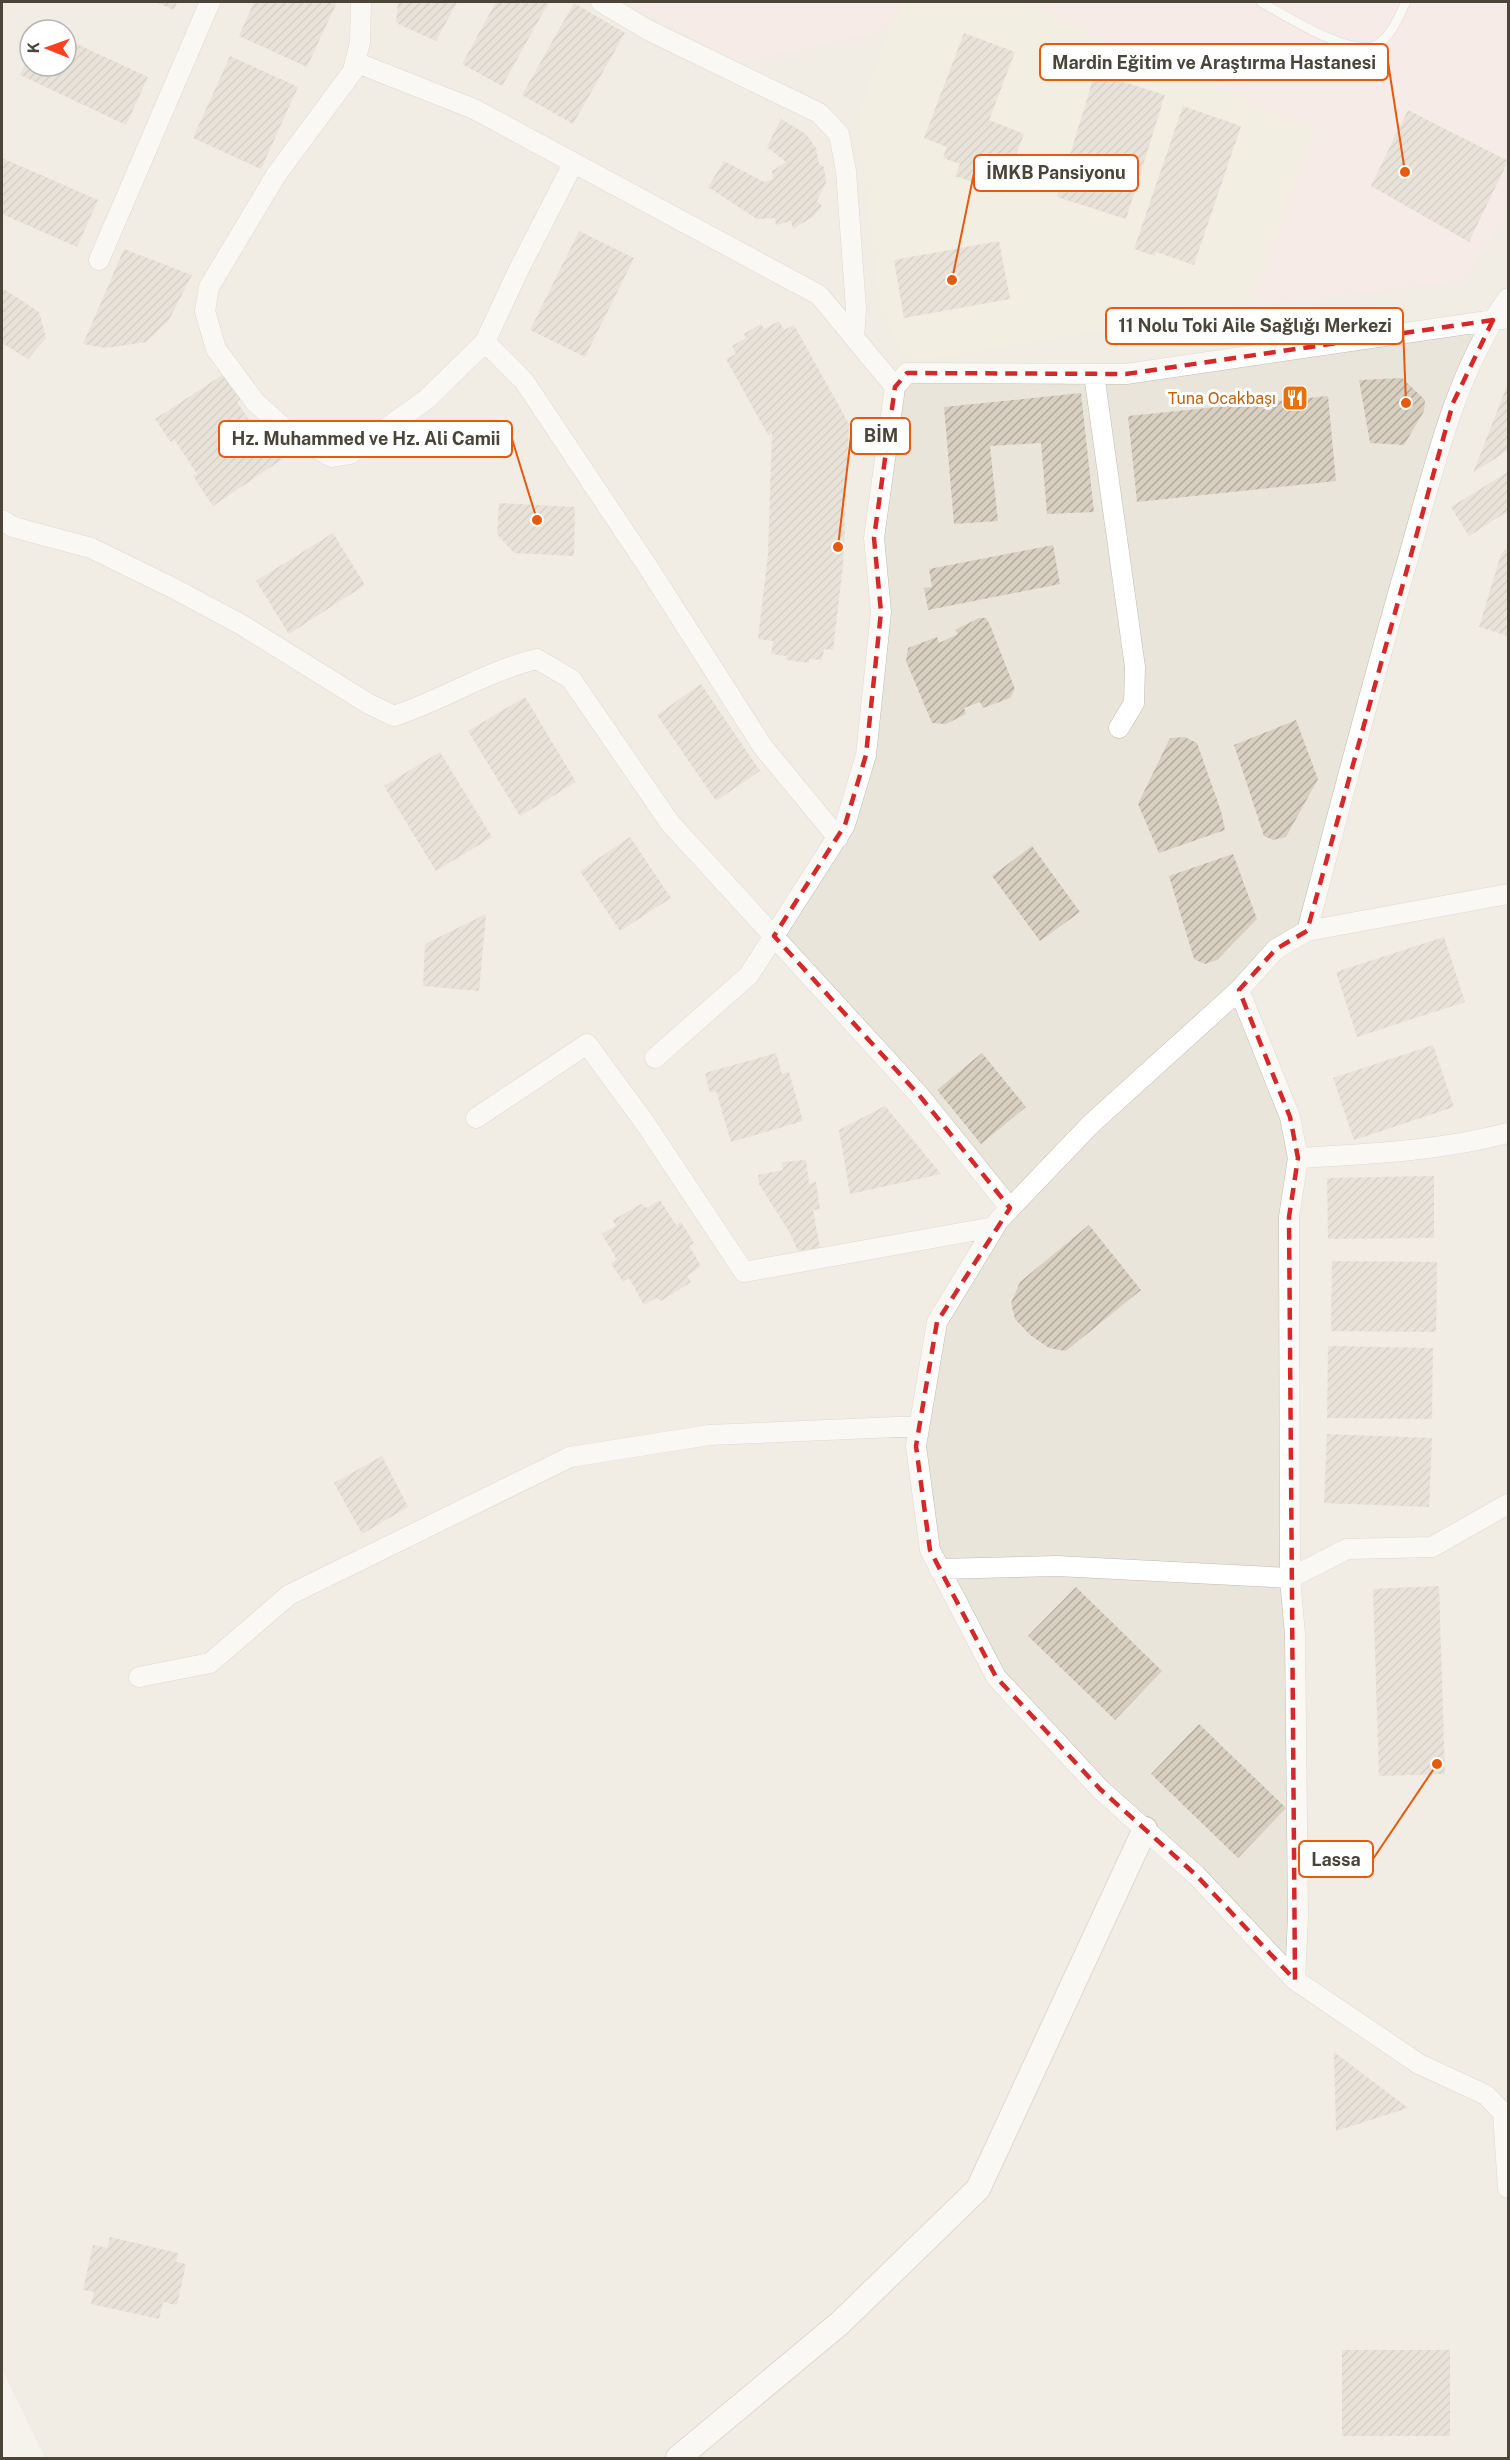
<svg xmlns="http://www.w3.org/2000/svg" width="1510" height="2460" font-family="'Public Sans',sans-serif">
  <style>
    .residential { fill: #eae5da; fill-rule: evenodd }
    .education { fill: #efe8d6 }
    .medical { fill: #f6e3e0 }
    .building { fill: url(#building-hatch) }
    .lines { fill: none; stroke-linecap: round; stroke-linejoin: round }
    .service-casing { stroke: #c2bbae; stroke-width: 10 }
    .minor-casing { stroke: #c2bbae; stroke-width: 21 }
    .tertiary-casing { stroke: #c2bbae; stroke-width: 26 }
    .service { stroke: #fff; stroke-width: 9 }
    .minor { stroke: #fff; stroke-width: 20 }
    .tertiary { stroke: #fff; stroke-width: 24 }
    .marked { fill: none; stroke: #d62828; stroke-width: 4.5; stroke-dasharray: 12 8; stroke-linejoin: round }
    .labels { text-anchor: middle; dominant-baseline: central; stroke-width: 6; stroke-linejoin: round; paint-order: stroke }
    .food-label { font-size: 16px; fill: #c56008; stroke: #fff; text-anchor: end }
    .leader { fill: none; stroke: #e8590c; stroke-width: 2 }
    .callout-dot { fill: #e8590c; stroke: #fff; stroke-width: 2 }
    .callout { fill: #fff; stroke: #e8590c; stroke-width: 2 }
    .callout-label { font-size: 18px; text-anchor: middle; font-weight: bold; fill: #4b4439 }
  </style>
  <defs>
    <pattern id="building-hatch" width="6" height="6" patternUnits="userSpaceOnUse" patternTransform="scale(1.5)"><rect width="6" height="6" fill="#d8cfc1"/><path d="M-1 1l2-2M0 6l6-6M5 7l2-2" fill="none" stroke="#b1aa9e"/></pattern>
  </defs>
  <rect width="100%" height="100%" fill="#f6f3ec"/>
  <path class="residential" d="M2,2H1508V2458H45L2,2369ZM30,30H66V66H30Z"/>
  <path class="education" d="M899,2H1022L1316,130L1250,307L910,363L881,317L857,117Z"/>
  <path class="medical" d="M627,2H901L891,29L741,63Z
    M1022,2H1508V213L1463,280L1250,307L1316,130Z"/>
  <path class="building" d="M155,2H177L174,10Z
    M254,2H337L307,67L239,36Z
    M398,2H457L436,41L396,23Z
    M496,2H549L502,86L462,64Z
    M574,3L625,33L573,124L522,95Z
    M964,33L1015,52L989,120L1024,134L1003,189L975,178L973,182L955,176L960,164L943,158L947,147L924,138Z
    M66,39L148,77L126,125L20,75L30,55V66H66Z
    M230,56L298,87L261,169L193,138Z
    M1095,73L1165,95L1126,219L1057,197Z
    M1183,106L1241,126L1194,265L1156,252L1155,256L1134,249Z
    M1408,110L1508,161L1469,242L1371,186Z
    M781,119L806,134L816,148L819,164L824,167L826,182L817,201L822,206L814,216L793,229L791,221L776,225L775,218L757,219L708,187L724,161L764,182L773,179L772,171L786,162L767,147Z
    M2,158L98,200L77,247L2,214Z
    M579,231L634,258L585,357L530,330Z
    M999,241L1010,299L904,318L894,260Z
    M124,249L192,275L169,320L146,342L106,348L83,344Z
    M2,288L39,312L46,338L28,359L2,343Z
    M779,321L784,330L794,325L849,424L843,565L833,650L824,649L822,660L809,659V663L786,660L787,656L771,654L773,641L758,639L768,554L772,433L768,435L726,359L736,354L732,346L746,338L744,334L761,324L764,329Z
    M224,374L241,399L237,402L259,435L265,431L284,458L213,506L193,476L197,474L174,439L171,442L155,419Z
    M1402,378L1425,400L1424,411L1404,445L1370,443L1359,380Z
    M1508,383V450L1473,473Z
    M1081,393L1094,512L1047,514L1041,443L990,446L998,521L954,524L944,407Z
    M1328,396L1336,481L1137,502L1128,416Z
    M1508,472V511L1469,536L1451,507Z
    M499,503L575,507L574,556L514,553L497,534Z
    M333,533L365,585L289,634L256,581Z
    M1053,545L1060,584L928,610L924,588L932,587L929,569Z
    M1508,546V636L1479,627L1501,554Z
    M979,618H986L990,625L1015,689L1010,698L983,708L980,702L964,708L966,714L946,724L932,723L906,661L908,648L937,637L939,643L958,634L955,630Z
    M701,684L760,771L716,801L657,715Z
    M525,697L576,782L520,816L468,731Z
    M1296,720L1318,779L1286,837L1273,840L1264,836L1234,745Z
    M1185,737L1197,743L1221,811L1225,830L1159,853L1138,804L1170,738Z
    M440,752L492,837L436,871L384,786Z
    M630,837L671,898L620,931L580,871Z
    M1032,846L1080,912L1040,941L992,876Z
    M1233,854L1257,919L1217,960L1205,964L1194,959L1169,876Z
    M486,914L479,991L423,986L425,944Z
    M1444,937L1465,1002L1357,1037L1336,972Z
    M1433,1045L1454,1107L1354,1140L1333,1078Z
    M776,1053L782,1074L789,1072L803,1121L731,1142L716,1091L710,1093L705,1073Z
    M982,1053L1026,1107L981,1144L937,1090Z
    M885,1106L941,1174L850,1194L839,1130Z
    M806,1160L809,1184L816,1182L820,1209L813,1210L820,1248L798,1251L790,1233L759,1184L758,1175L783,1170L782,1162Z
    M1434,1176V1238L1328,1239L1327,1178Z
    M660,1200L676,1225L681,1222L694,1243L689,1246L701,1266L687,1276L691,1282L661,1301L656,1298L644,1305L629,1278L623,1282L611,1263L617,1260L602,1234L616,1226L613,1220L641,1204L647,1208Z
    M1089,1225L1141,1290L1066,1351L1049,1348L1030,1335L1015,1319L1011,1303L1020,1282Z
    M1332,1261L1437,1262L1436,1332L1331,1331Z
    M1328,1346L1433,1348L1432,1419L1327,1418Z
    M1327,1434L1432,1438L1429,1507L1324,1503Z
    M382,1456L408,1507L362,1534L334,1483Z
    M1439,1586L1445,1774L1379,1776L1373,1589Z
    M1076,1587L1162,1671L1115,1720L1028,1636Z
    M1199,1724L1286,1808L1238,1858L1151,1774Z
    M1334,2052L1408,2108L1336,2131Z
    M110,2237L178,2253L176,2262L186,2264L177,2305L163,2302L159,2319L91,2304L94,2292L83,2290L93,2245L107,2248Z
    M1342,2350H1450V2436H1342Z"/>
  <g class="lines">
    <g class="service-casing">
      <path id="service" d="M1261,2C1283,14 1353,60 1378,44C1393,34 1398,17 1406,2"/>
    </g>
    <g class="minor-casing">
      <path id="minor" d="M361,2L360,42L353,71L276,175L209,287L205,311L216,349L256,403L293,436L332,457L350,454L427,399L485,342L519,269L573,164
        M601,2L648,30L819,113L839,134L846,171L856,309L854,337
        M355,62L474,109L819,295L895,387
        M99,260L210,2
        M485,342L524,381L648,567L763,747L838,838
        M1094,374L1135,667L1134,703L1119,728
        M2,520L13,527L91,548L173,588L242,625L369,704L394,716C443,700 487,671 537,659L571,679L670,823L919,1095L1010,1208
        M1508,894L1307,931L1276,949L1239,990L1091,1124L999,1220L937,1322L916,1446L930,1550L996,1677L1100,1789L1196,1875L1295,1980L1419,2064L1486,2095L1503,2113L1508,2188
        M1307,931C1340,807 1372,682 1408,559C1434,469 1454,375 1508,298
        M1239,990L1290,1117L1298,1158L1289,1217L1290,1578L1295,1635L1298,1917L1295,1980
        M655,1058L749,975L845,825L866,755L881,612L874,538L895,387L907,373L1126,374L1508,318
        M476,1118L587,1044L645,1123L744,1272L994,1227
        M1298,1158C1368,1154 1440,1151 1508,1133
        M939,1569L1057,1566L1290,1578L1347,1549L1432,1547L1508,1504
        M139,1677L210,1663L289,1595L570,1457L709,1435L919,1426"/>
    </g>
    <g class="tertiary-casing">
      <path id="tertiary" d="M678,2458L840,2323L978,2189L1145,1829"/>
    </g>
    <use href="#service" class="service"/>
    <use href="#minor" class="minor"/>
    <use href="#tertiary" class="tertiary"/>
  </g>
  <path d="M0 0H1510V2460H0ZM1493,320L1453,403L1307,931L1276,949L1239,990L1290,1117L1298,1158L1289,1217L1295,1980L1196,1875L1100,1789L996,1677L930,1550L916,1446L937,1322L1010,1208L919,1095L774,936L845,825L866,755L881,612L874,538L895,387L907,373L1126,374Z" fill="#f6f3ec" fill-opacity=".55" fill-rule="evenodd"/>
  <path class="marked" d="M1493,320L1453,403L1307,931L1276,949L1239,990L1290,1117L1298,1158L1289,1217L1295,1980L1196,1875L1100,1789L996,1677L930,1550L916,1446L937,1322L1010,1208L919,1095L774,936L845,825L866,755L881,612L874,538L895,387L907,373L1126,374Z"/>
  <defs>
    <g id="restaurant-square" transform="scale(1.35)"><rect x="-9" y="-9" width="18" height="18" rx="4" fill="#e8710a" stroke="#fff"/><path d="M-5-6h1v4h1v-4h1v4h1v-4h1v5L-1.5 .5V6h-2V.5L-5-1ZM5-6V6H3V1.5H1.5Q1.5-4 5-6Z" fill="#fff"/></g>
  </defs>
  <g fill-rule="evenodd">
    <use href="#restaurant-square" x="1295" y="398"/>
  </g>
  <g class="labels">
    <g class="food-label">
      <text x="1276" y="398">Tuna Ocakbaşı</text>
    </g>
  </g>
  <path class="leader" d="M1405 172L1388 62M952 280L974 173M1406 403L1403 326M838 547L851 436M537 520L512 439M1437 1764L1373 1859"/>
  <g class="callout-dot">
    <circle cx="1405" cy="172" r="6"/>
    <circle cx="952" cy="280" r="6"/>
    <circle cx="1406" cy="403" r="6"/>
    <circle cx="838" cy="547" r="6"/>
    <circle cx="537" cy="520" r="6"/>
    <circle cx="1437" cy="1764" r="6"/>
  </g>
  <g class="callout">
    <rect x="1040" y="44" width="348" height="36" rx="6"/>
    <rect x="974" y="155" width="164" height="36" rx="6"/>
    <rect x="1106" y="308" width="297" height="36" rx="6"/>
    <rect x="851" y="418" width="59" height="36" rx="6"/>
    <rect x="219" y="421" width="293" height="36" rx="6"/>
    <rect x="1299" y="1841" width="74" height="36" rx="6"/>
  </g>
  <g class="callout-label">
    <text x="1214" y="69">Mardin Eğitim ve Araştırma Hastanesi</text>
    <text x="1056" y="179">İMKB Pansiyonu</text>
    <text x="1255" y="332">11 Nolu Toki Aile Sağlığı Merkezi</text>
    <text x="881" y="442">BİM</text>
    <text x="366" y="445">Hz. Muhammed ve Hz. Ali Camii</text>
    <text x="1336" y="1866">Lassa</text>
  </g>
  <rect width="1510" height="2460" fill="none" stroke="#4b4439" stroke-width="6"/>
  <g transform="translate(48 48) rotate(271)"><circle r="28" fill="#ffffff" stroke="#b7b4b0" stroke-width="1.5"/>
  <path d="M0-4.5L10 22L0 15L-10 22Z" fill="#fc3f1d"/>
  <text y="-9" font-size="16" font-weight="bold" text-anchor="middle" fill="#4b4439">K</text>
  </g>
</svg>
